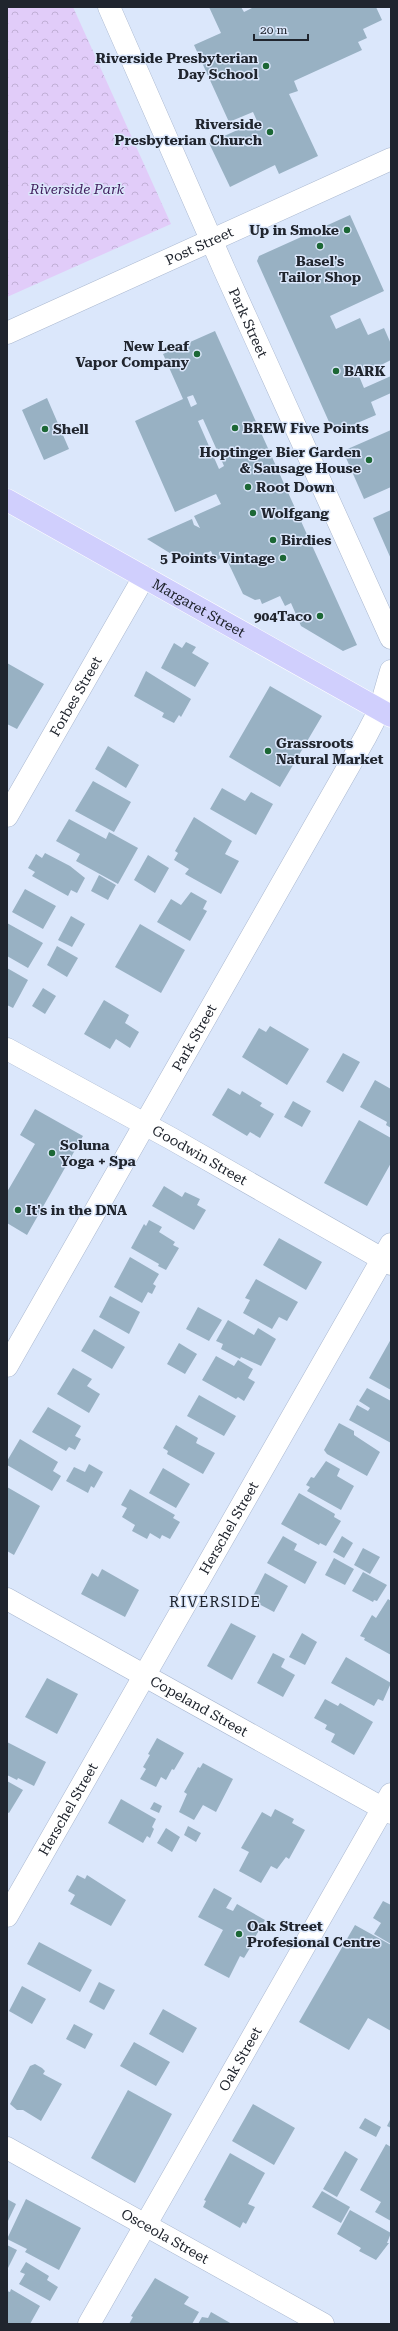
<svg xmlns="http://www.w3.org/2000/svg" width="398" height="2331" font-family="'Roboto Serif',serif">
  <style>
    .park { fill: url(#park-crowns) }
    .building { fill: #98b1c3; fill-rule: evenodd }
    .lines { fill: none; stroke-linecap: round; stroke-linejoin: round }
    .minor-casing { stroke: #aab8d0; stroke-width: 23 }
    .major-casing { stroke: #fff; stroke-width: 23 }
    .minor { stroke: #fff; stroke-width: 22 }
    .major { stroke: #d0cffd; stroke-width: 22 }
    .poi-dot { fill: #1c6735; stroke: #dbe7fb; stroke-width: 1.5 }
    .labels { text-anchor: middle; dominant-baseline: central; stroke-width: 3; stroke-linejoin: round; paint-order: stroke }
    .poi-label { font-size: 14px; font-weight: bold; fill: #20252e; stroke: #dbe7fb; text-anchor: start }
    .park-label { font-size: 14px; font-style: italic; fill: #401d5d; stroke: #dbe7fb }
    .street-label { font-size: 14px; fill: #20252e; stroke: #dbe7fb }
    .neighbourhood-label { font-size: 15px; letter-spacing: 1px; fill: #20252e; stroke: #dbe7fb }
  </style>
  <defs>
    <pattern id="park-crowns" width="20" height="18" patternUnits="userSpaceOnUse"><rect width="20" height="18" fill="#e1ccf9"/><path d="M2 6a3 3 0 1 1 6 0M12 15a3 3 0 1 1 6 0" fill="none" stroke="#c1afd6"/></pattern>
  </defs>
  <rect width="100%" height="100%" fill="#dbe7fb"/>
  <path class="park" d="M7,7H73L171,224L7,297Z"/>
  <path class="building" d="M209,7H241L244,12L254,7H376L382,20L363,29L367,38L358,42L362,50L294,81L298,91L289,94L318,156L279,174L275,165L230,187L209,143L257,121L253,112L229,122L194,45L221,33Z
    M350,215L384,291L330,316L336,329L360,318L368,335L384,328L391,344V360L359,376L364,388L391,376V393L371,402L376,415L334,433L257,261L259,256Z
    M215,331L357,645L343,651L301,626L291,603L285,606L280,596L262,604L260,599L255,600L243,594L225,556L215,561L211,551L186,563L147,539L192,519L194,525L200,528L194,516L221,504L216,494L175,512L135,421L183,399L163,354ZM193,395L197,404L191,407L187,397ZM203,419L224,466L219,469L198,421Z
    M47,398L69,449L44,460L22,410Z
    M391,430V487L364,499L343,451Z
    M391,510V559L373,518Z
    M186,642L196,647L192,653L209,663L195,687L161,668L174,643L182,648Z
    M7,663L44,684L17,729L7,724Z
    M146,671L191,699L181,717L179,715L174,723L162,717L164,713L134,696Z
    M270,686L322,716L280,787L229,757Z
    M108,746L139,765L126,788L95,769Z
    M93,781L131,802L114,832L75,811Z
    M222,788L245,801L251,792L273,804L256,835L210,809Z
    M194,817L232,841L225,854L239,861L221,894L185,874L189,869L174,860L178,853L175,851Z
    M69,819L106,839L109,832L138,848L118,884L76,861L80,854L56,841Z
    M45,853L70,866L85,878L77,893L71,890L68,896L32,876L35,872L28,868L36,854L42,858Z
    M148,855L169,868L155,893L134,880Z
    M99,875L116,885L108,900L91,891Z
    M25,889L56,906L43,929L12,912Z
    M191,892L207,901L203,909L207,911L190,941L157,922L171,899L181,905Z
    M71,916L85,924L72,947L58,940Z
    M7,923L43,943L28,968L7,956Z
    M140,924L185,950L161,993L115,967Z
    M57,946L78,958L67,977L47,965Z
    M7,968L28,980L13,1008L7,1005Z
    M43,988L56,996L45,1014L32,1006Z
    M104,1000L129,1015L125,1023L139,1032L130,1048L116,1039L110,1049L84,1034Z
    M270,1026L309,1049L287,1085L242,1057L259,1028L266,1032Z
    M343,1053L360,1062L343,1092L326,1082Z
    M375,1080L391,1089V1128L386,1125L387,1122L360,1107Z
    M228,1088L240,1095L242,1091L262,1103L260,1106L274,1114L260,1138L250,1132L247,1136L212,1115Z
    M293,1101L311,1111L302,1127L284,1117Z
    M35,1109L83,1136L27,1235L7,1223V1192L35,1144L20,1135Z
    M359,1120L391,1138V1163L367,1206L324,1183Z
    M164,1186L182,1197L185,1192L200,1199L197,1205L206,1210L194,1230L152,1206Z
    M149,1220L162,1227L159,1232L175,1242L173,1245L179,1248L166,1270L158,1266L159,1264L131,1248L144,1224L146,1226Z
    M279,1238L322,1262L306,1290L263,1265Z
    M130,1257L159,1274L153,1284L156,1286L152,1294L148,1292L142,1303L114,1287Z
    M256,1279L298,1302L287,1321L279,1317L272,1329L243,1313L250,1300L245,1298Z
    M110,1296L140,1312L129,1334L99,1317Z
    M198,1307L222,1320L209,1341L186,1329Z
    M228,1320L254,1335L258,1328L276,1339L261,1366L241,1357L240,1359L221,1349L223,1344L216,1341Z
    M94,1329L125,1347L112,1369L81,1351Z
    M391,1339V1390L369,1378Z
    M179,1343L197,1354L185,1374L167,1364Z
    M216,1356L234,1366L238,1360L253,1369L248,1378L255,1382L244,1401L238,1397L236,1399L202,1380Z
    M73,1368L92,1379L87,1386L100,1394L89,1413L57,1394Z
    M367,1388L391,1401V1443L349,1420L357,1405L368,1411L370,1408L359,1401Z
    M199,1395L236,1416L224,1436L187,1416Z
    M48,1407L81,1426L75,1436L81,1439L75,1450L69,1447L66,1451L32,1432Z
    M339,1423L354,1431V1435L380,1452L367,1476L327,1454L324,1450Z
    M176,1425L198,1438L196,1443L215,1453L203,1474L167,1454L168,1451L163,1448Z
    M20,1439L58,1462L53,1471L61,1476L52,1491L7,1465V1461Z
    M326,1461L340,1469L337,1476L354,1486L341,1510L307,1491L310,1487L306,1485L311,1477L314,1478Z
    M89,1464L103,1472L94,1488L91,1486L88,1493L66,1481L74,1467L85,1472Z
    M163,1468L190,1484L176,1508L149,1493Z
    M7,1487L40,1506L14,1555L7,1551Z
    M130,1489L175,1515L173,1518L180,1522L170,1539L162,1535L160,1539L150,1533L147,1539L132,1531L135,1525L122,1517L127,1508L121,1505Z
    M299,1493L335,1514L334,1517L341,1521L326,1546L320,1543L319,1545L281,1524Z
    M283,1536L297,1544L294,1550L317,1562L305,1584L267,1563Z
    M342,1536L353,1543L344,1558L333,1552Z
    M363,1548L380,1557L370,1574L354,1565Z
    M334,1558L354,1569L345,1585L325,1575Z
    M102,1569L139,1590L125,1617L81,1594L92,1573L98,1577Z
    M363,1572L387,1585L377,1601L374,1600L373,1602L352,1591Z
    M265,1573L288,1586L274,1612L251,1600Z
    M388,1599L391,1601V1655L364,1640L365,1638L360,1636L372,1615L376,1618Z
    M231,1623L256,1636L232,1680L207,1666Z
    M302,1633L317,1642L305,1665L289,1657Z
    M273,1653L285,1659L281,1667L295,1675L283,1697L257,1683Z
    M346,1657L391,1683L383,1701L378,1699L374,1706L331,1683Z
    M47,1678L78,1694L57,1734L25,1717Z
    M325,1699L338,1706L340,1703L373,1722L354,1755L331,1742L335,1734L325,1729L327,1725L314,1718Z
    M157,1738L184,1753L174,1770L172,1769L166,1780L161,1777L156,1787L140,1779L146,1769L143,1767L150,1755L148,1754Z
    M7,1742L46,1762L34,1786L18,1778L17,1780L7,1775Z
    M203,1763L233,1779L216,1812L203,1805L194,1820L179,1812L187,1794L184,1792L198,1767L200,1768Z
    M7,1781L23,1790L9,1813L7,1812Z
    M121,1799L156,1819L152,1827L154,1829L150,1838L147,1836L143,1843L108,1823Z
    M154,1802L162,1806L159,1813L150,1809Z
    M275,1809L294,1819L292,1823L305,1830L289,1859L286,1857L277,1869L271,1866L261,1883L239,1871L249,1852L241,1848L262,1812L271,1817Z
    M188,1826L201,1833L196,1842L184,1835Z
    M166,1828L180,1837L172,1852L157,1843Z
    M77,1875L85,1879L87,1875L126,1900L111,1926L70,1904L75,1895L68,1891Z
    M214,1888L232,1898L226,1908L233,1911L237,1904L265,1920L254,1939L251,1937L246,1946L250,1948L244,1958L240,1956L229,1978L204,1965L223,1930L198,1917Z
    M383,1901L391,1905V1944L374,1934L381,1923L373,1918Z
    M355,1925L391,1945V2031L368,2018L349,2050L299,2022Z
    M39,1942L92,1970L80,1992L27,1964Z
    M99,1982L115,1990L104,2010L89,2002Z
    M22,1986L46,1999L32,2024L9,2011Z
    M163,2009L197,2028L183,2053L149,2034Z
    M74,2024L93,2034L85,2049L66,2039Z
    M134,2042L170,2062L156,2086L120,2066Z
    M35,2064L42,2068L45,2071L43,2074L62,2084L41,2121L23,2110H17L10,2104L30,2066Z
    M128,2090L172,2114L135,2183L91,2158Z
    M253,2104L295,2128L274,2165L232,2141Z
    M365,2118L381,2127L376,2137L359,2128Z
    M391,2118V2128L387,2126Z
    M386,2144L391,2147V2221L375,2212L381,2202L360,2190Z
    M345,2151L358,2159L337,2197L323,2189Z
    M230,2153L265,2173L248,2204L255,2207L246,2224L243,2222L240,2228L203,2207L206,2201L204,2200Z
    M322,2191L350,2207L341,2223L312,2207Z
    M7,2199L16,2204L7,2223Z
    M26,2199L81,2228L59,2270L25,2252L27,2249L7,2239Z
    M350,2210L391,2233L387,2243H389L376,2260L359,2251L361,2248L337,2234Z
    M7,2245L17,2250L7,2270Z
    M26,2262L49,2276L47,2280L58,2287L50,2301L19,2284L25,2274L20,2272Z
    M155,2278L189,2297L184,2304L199,2312L192,2324H129L133,2317L131,2316Z
    M11,2289L40,2306L30,2324L7,2323V2291L10,2292Z
    M211,2312L232,2324H198L202,2317L208,2318Z"/>
  <g class="lines">
    <g class="minor-casing">
      <g id="minor">
        <path id="s1" d="M109,7L224,269L391,638"/>
        <path id="s2" d="M7,333L391,159"/>
        <path id="s3" d="M7,816L144,577"/>
        <path id="s4" d="M7,1049L172,1139L391,1264"/>
        <path id="s5" d="M7,1366L366,736L380,709L391,671"/>
        <path id="s6" d="M7,1599L391,1813"/>
        <path id="s7" d="M7,1916L391,1244"/>
        <path id="s8" d="M7,2148L323,2324"/>
        <path id="s9" d="M89,2324L391,1794"/>
      </g>
    </g>
    <g class="major-casing">
      <g id="major">
        <path id="s10" d="M7,500L391,716"/>
      </g>
    </g>
    <use href="#minor" class="minor"/>
    <use href="#major" class="major"/>
  </g>
  <g class="poi-dot">
    <circle cx="266" cy="66" r="4"/>
    <circle cx="270" cy="132" r="4"/>
    <circle cx="347" cy="230" r="4"/>
    <circle cx="320" cy="246" r="4"/>
    <circle cx="197" cy="354" r="4"/>
    <circle cx="336" cy="371" r="4"/>
    <circle cx="235" cy="428" r="4"/>
    <circle cx="45" cy="429" r="4"/>
    <circle cx="369" cy="460" r="4"/>
    <circle cx="248" cy="487" r="4"/>
    <circle cx="253" cy="513" r="4"/>
    <circle cx="273" cy="540" r="4"/>
    <circle cx="283" cy="558" r="4"/>
    <circle cx="320" cy="616" r="4"/>
    <circle cx="268" cy="751" r="4"/>
    <circle cx="52" cy="1153" r="4"/>
    <circle cx="18" cy="1210" r="4"/>
    <circle cx="239" cy="1934" r="4"/>
  </g>
  <g class="labels">
    <g class="poi-label">
      <text x="258" y="58" text-anchor="end">Riverside Presbyterian<tspan x="258" dy="16">Day School</tspan></text>
      <text x="262" y="124" text-anchor="end">Riverside<tspan x="262" dy="16">Presbyterian Church</tspan></text>
      <text x="339" y="230" text-anchor="end">Up in Smoke</text>
      <text x="320" y="261" text-anchor="middle">Basel's<tspan x="320" dy="16">Tailor Shop</tspan></text>
      <text x="189" y="346" text-anchor="end">New Leaf<tspan x="189" dy="16">Vapor Company</tspan></text>
      <text x="344" y="371">BARK</text>
      <text x="243" y="428">BREW Five Points</text>
      <text x="53" y="429">Shell</text>
      <text x="361" y="452" text-anchor="end">Hoptinger Bier Garden<tspan x="361" dy="16">&amp; Sausage House</tspan></text>
      <text x="256" y="487">Root Down</text>
      <text x="261" y="513">Wolfgang</text>
      <text x="281" y="540">Birdies</text>
      <text x="275" y="558" text-anchor="end">5 Points Vintage</text>
      <text x="312" y="616" text-anchor="end">904Taco</text>
      <text x="276" y="743">Grassroots<tspan x="276" dy="16">Natural Market</tspan></text>
      <text x="60" y="1145">Soluna<tspan x="60" dy="16">Yoga + Spa</tspan></text>
      <text x="26" y="1210">It's in the DNA</text>
      <text x="247" y="1926">Oak Street<tspan x="247" dy="16">Profesional Centre</tspan></text>
    </g>
    <g class="park-label">
      <text x="77" y="189">Riverside Park</text>
    </g>
    <g class="street-label">
      <text stroke="none"><textPath href="#s2" startOffset="211">Post Street</textPath></text>
      <text stroke="none"><textPath href="#s1" startOffset="345">Park Street</textPath></text>
      <text stroke="none"><textPath href="#s10" startOffset="220">Margaret Street</textPath></text>
      <text stroke="none"><textPath href="#s3" startOffset="138">Forbes Street</textPath></text>
      <text stroke="none"><textPath href="#s5" startOffset="378">Park Street</textPath></text>
      <text stroke="none"><textPath href="#s4" startOffset="220">Goodwin Street</textPath></text>
      <text stroke="none"><textPath href="#s7" startOffset="447">Herschel Street</textPath></text>
      <text stroke="none"><textPath href="#s6" startOffset="220">Copeland Street</textPath></text>
      <text stroke="none"><textPath href="#s7" startOffset="123">Herschel Street</textPath></text>
      <text stroke="none"><textPath href="#s9" startOffset="305">Oak Street</textPath></text>
      <text stroke="none"><textPath href="#s8" startOffset="181">Osceola Street</textPath></text>
    </g>
    <g class="neighbourhood-label">
      <text x="215" y="1602">RIVERSIDE</text>
    </g>
  </g>
  <rect width="398" height="2331" fill="none" stroke="#20252e" stroke-width="16"/>
  <path d="M254 34v6h54v-6" fill="none" stroke="#20252e" stroke-width="2"/>
  <text x="260" y="34" font-size="12" fill="#20252e" stroke="#dbe7fb" stroke-width="3" paint-order="stroke">20 m</text>
</svg>
